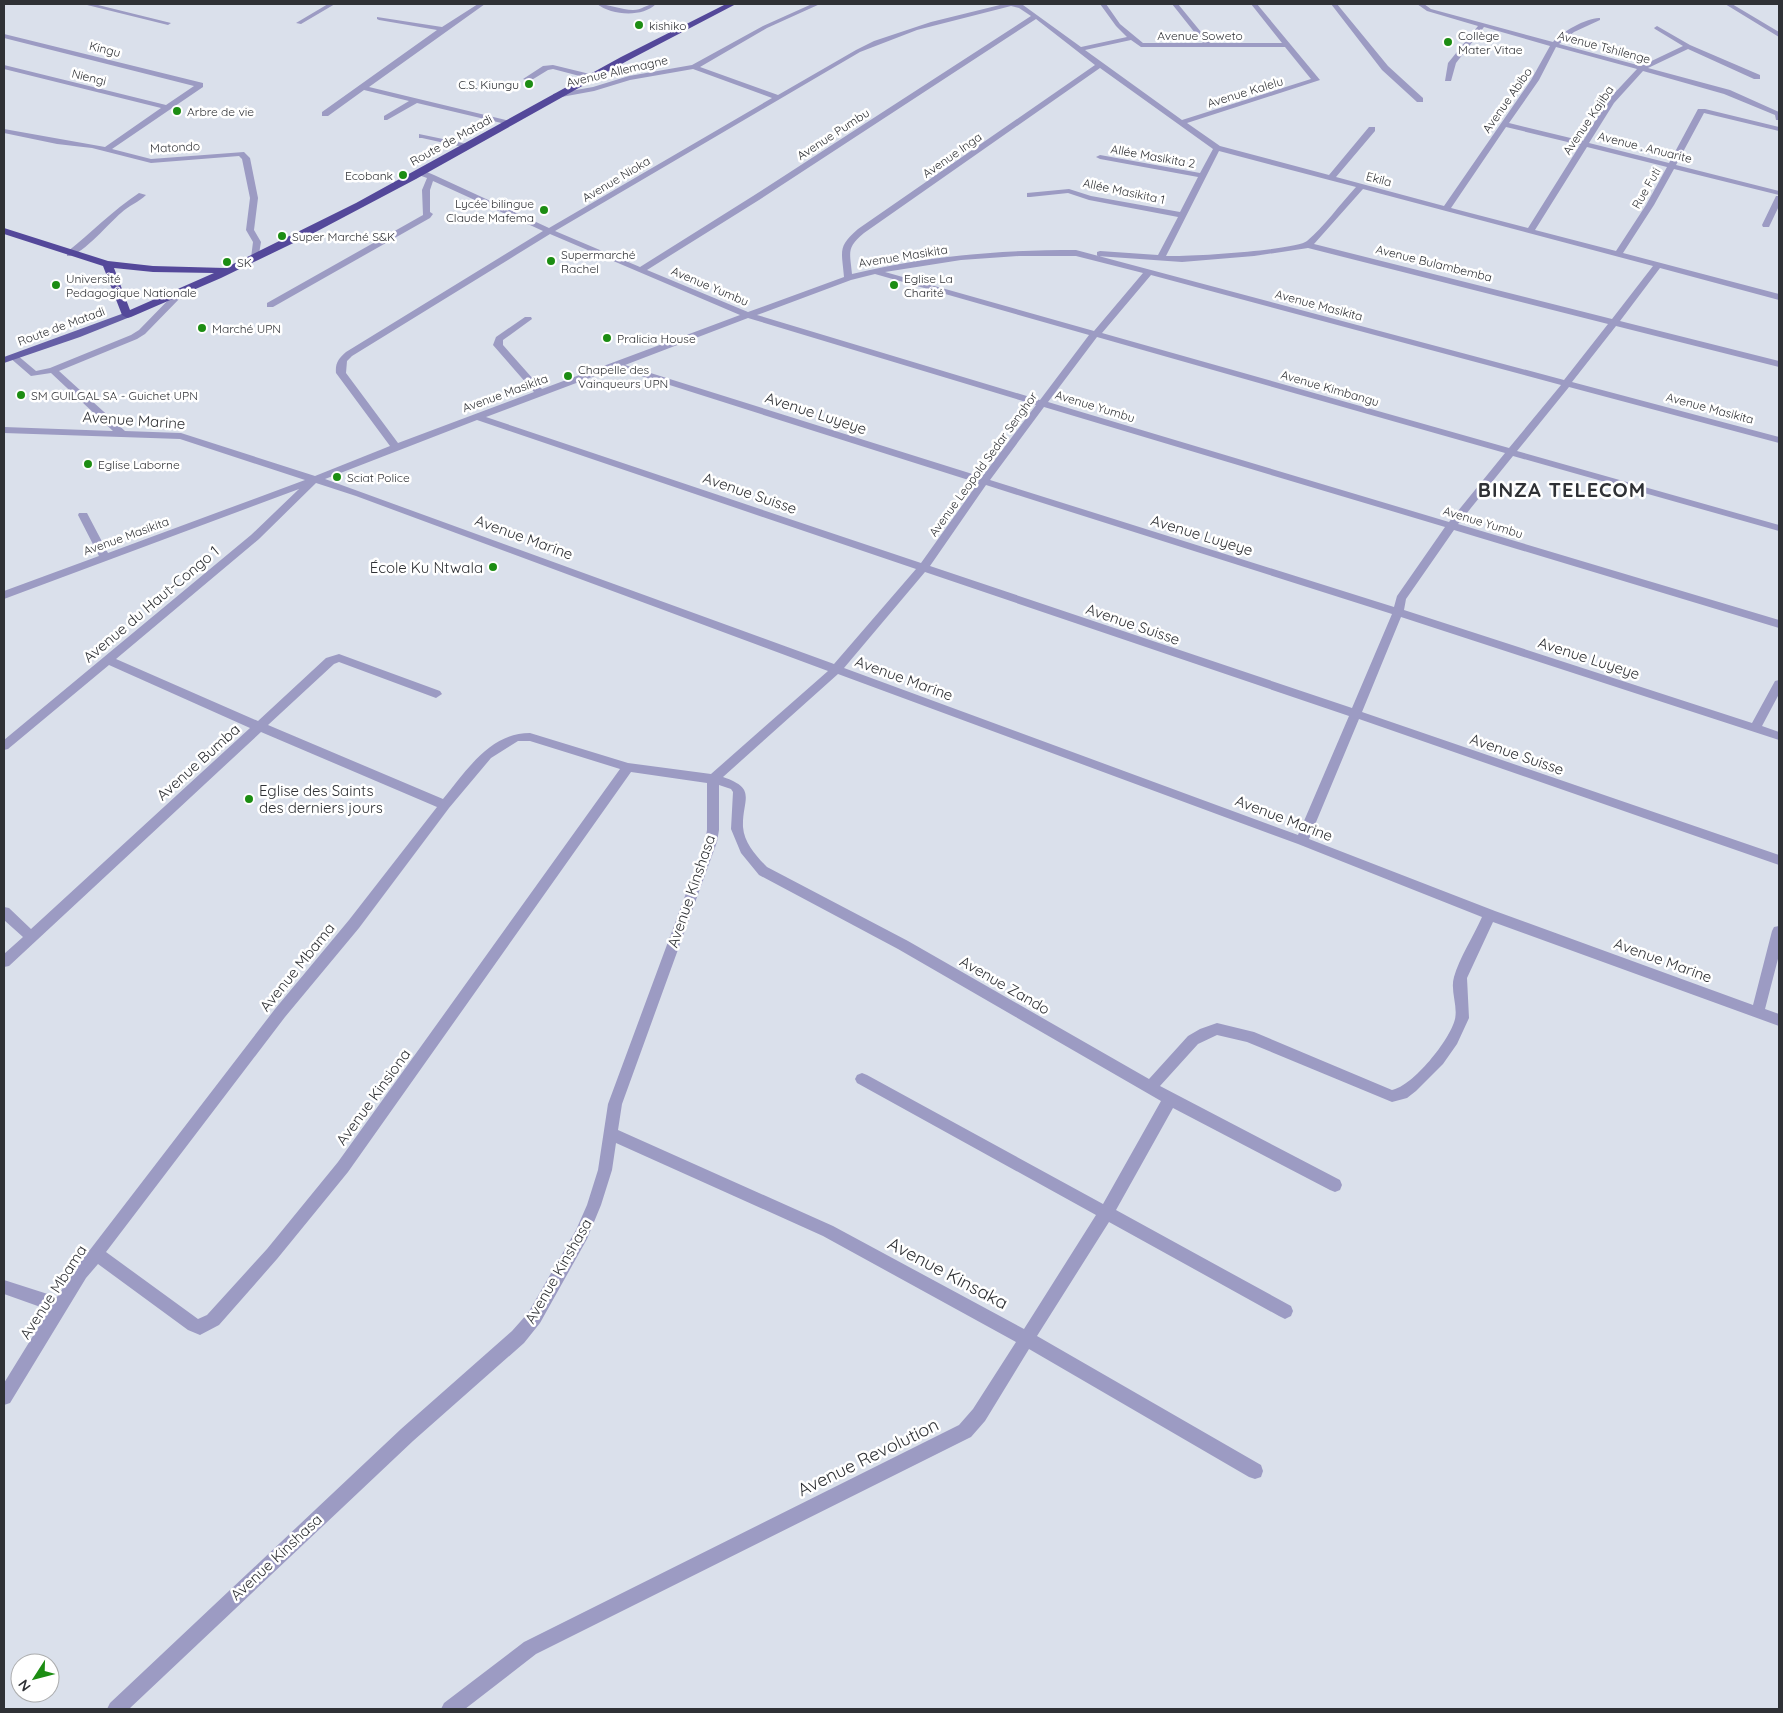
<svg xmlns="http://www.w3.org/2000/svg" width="1783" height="1713" font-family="Quicksand,sans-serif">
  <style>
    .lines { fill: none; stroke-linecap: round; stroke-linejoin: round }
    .street { fill: #9c9bc3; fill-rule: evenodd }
    .primary { fill: #665fa6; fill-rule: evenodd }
    .highway { fill: #54489a; fill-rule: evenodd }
    .poi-dot { fill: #1c8d13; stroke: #fff; stroke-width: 2 }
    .labels { text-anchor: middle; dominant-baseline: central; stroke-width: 5; stroke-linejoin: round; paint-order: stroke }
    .far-poi-label { font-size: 12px; fill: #2f3135; stroke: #fff; text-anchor: start }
    .far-street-label { font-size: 12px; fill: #2f3135; stroke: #fff }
    .street-label { font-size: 15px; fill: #2f3135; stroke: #fff }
    .poi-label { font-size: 15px; fill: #2f3135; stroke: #fff; text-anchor: end }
    .near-street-label { font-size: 18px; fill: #2f3135; stroke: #fff }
    .district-label { font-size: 20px; font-weight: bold; letter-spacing: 1px; fill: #2f3135; stroke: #fff }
  </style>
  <rect width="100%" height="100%" fill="#dae0eb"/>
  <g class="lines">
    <path class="street" d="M83,4H94L171,23L168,25Z
      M328,4H335L301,24L296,23Z
      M478,4H485L369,87L510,121V125L417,103L387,120H384V116L409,101L364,90L328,116H322V112L437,30L379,20L377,19V17L442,27Z
      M597,4C609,4 621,10 633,10C642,10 648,3 656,4C642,18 611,15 597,4Z
      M812,4H820L767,28L700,67L778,95L856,50L874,41L931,22L1004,4L1023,5L1081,47L1127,37L1116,26L1100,4H1106L1120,24L1143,43H1203L1172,4H1178L1210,43H1282L1251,4H1257L1320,80L1187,123L1220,146L1329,175L1369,127H1375V131L1336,177L1444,206L1531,80L1550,46L1484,27L1456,63L1451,81H1445L1448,63L1478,26L1427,11L1417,4H1424L1431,9L1553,42C1561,32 1588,17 1600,18V20L1574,32L1559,44L1641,66L1683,46L1655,29L1654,28L1657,26L1690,45L1760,75V79H1754L1688,49L1648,68L1730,90L1779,112V120H1776L1775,115L1724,94L1643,71L1614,103L1589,143L1669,163L1698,109H1705L1779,127V131L1704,113L1676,165L1779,191V195L1674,169L1654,205L1623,253L1779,294V300L1660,268L1620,321L1779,361V367L1616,326L1572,382L1779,437V443L1569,387L1517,451L1779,525V531L1513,456L1458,524L1779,620V628L1454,530L1406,599L1404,610L1752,723L1775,681L1779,680V694L1762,726L1779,732V740L1401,617L1362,712L1779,855V865L1359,719L1309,839L1495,911L1753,1005L1772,931L1774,927L1779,926V955L1765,1009L1779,1014V1026L1493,922L1467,978L1469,1018L1457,1044L1443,1064L1416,1091L1407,1098L1392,1102L1247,1042L1217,1035L1198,1044L1160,1086L1340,1180L1342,1185L1340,1190L1335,1192L1330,1190L1173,1108L1116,1210L1291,1306L1293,1311L1291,1316L1285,1319L1279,1316L1109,1222L1037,1336L1261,1465L1263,1471L1261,1477L1255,1479L1249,1477L1029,1349L985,1421L971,1437L536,1654L465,1709H441L444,1703L524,1642L959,1425L973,1409L1016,1342L823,1236L616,1143L612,1170L601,1205L587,1239L540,1323L524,1343L413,1441L129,1709H107L110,1703L401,1429L512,1331L528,1313L576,1230L587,1205L598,1170L608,1104L705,842L707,830V783L631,772L348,1172L277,1259L219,1325L200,1335L188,1330L98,1264L86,1278L10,1403L4,1405V1383L49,1310L4,1294V1280L57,1297L76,1268L275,1009L349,920L437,807L261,732L9,966L4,967V954L23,937L4,920V907L9,908L31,929L250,728L109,665L8,749L4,750V740L251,535L299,489L4,599V591L99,556L78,515L79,513H87L108,553L305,480L180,439L4,433V427L113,431L51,373L31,376L9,357L14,354L17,355L36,371L50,368L131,335L139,330L177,291H183V295L145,334L137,339L59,371L125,431L181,433L315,476L390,446L336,373C335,363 339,358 346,352L543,231L433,181L430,190V212L433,214L430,218L273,307H267V303L423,215L422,190L427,178L416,174V170H422L434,175L549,228L772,98L693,69L630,80L594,91L556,98H553V94L593,87L629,76L692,65L763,26ZM1011,6L1019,8L1031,16L753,196L640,267L555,231L860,52L917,30ZM1036,19L1095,65L858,229C837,247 842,251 844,277L748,312L647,270L759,200ZM1131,40L1141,47H1285L1311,79L1182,120L1085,50ZM1556,47L1637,69L1608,100L1583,141L1509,123L1539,80ZM1100,68L1213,149L1200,173L1100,155L1096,157L1100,159L1198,177L1180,212L1091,196L1069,189L1027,193V197H1030L1068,193L1089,200L1178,217L1158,255L1100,251L1097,252V256L1182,262L1254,256L1308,248L1608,324L1564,380L1076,250C1000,250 926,256 852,274C850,252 846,248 864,233ZM1506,127L1580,145L1528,228L1451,208ZM1587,147L1667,167L1646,205L1616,251L1535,230ZM1219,151L1356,187C1340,204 1324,227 1307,241C1297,250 1185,257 1166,256ZM1363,189L1653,266L1612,319L1314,244ZM550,234L740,315L542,389L503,345V340L532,319L531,317H525L496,337L493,345L534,392L398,443L346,373L347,361L352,356ZM1019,256H1076L1143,273L1094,331L885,272L961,260ZM875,274L1089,335L1040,400L757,315L851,280ZM1151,275L1561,385L1509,448L1102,333ZM748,318L1036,405L982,477L625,365ZM1097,337L1505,453L1449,522L1048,402ZM616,368L978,483L921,563L486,417ZM1044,407L1445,527L1397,596L1394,607L990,480ZM477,420L916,569L834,664L325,479ZM316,483L356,496L828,671L711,774L628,763L530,733C490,733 466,771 443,799L268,725L334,664L339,662L436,698L442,694L440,691L339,654L326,658L258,721L116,659L259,539ZM986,485L1392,614L1352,708L930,566ZM925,572L1349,716L1298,835L844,668ZM838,674L1298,844L1482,917C1474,935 1459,959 1454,977C1450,990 1458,1006 1455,1019C1450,1040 1413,1086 1392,1090L1254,1032L1217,1023L1200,1029L1188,1036L1149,1079L908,941L767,867C757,857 744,843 743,827C742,799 758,789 723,777ZM518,741H530L620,769L338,1162L267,1249L207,1315L198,1319L106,1252L285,1017L359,928L449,808L491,758ZM719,785L731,789L733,792L731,829L741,853L759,875L898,949L1161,1101L1103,1204L867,1075L862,1073L857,1075L855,1079L857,1083L1096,1215L1024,1329L833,1226L618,1130L622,1104L717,842L719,830Z
      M1331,4H1337L1388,66L1423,98V102H1417L1382,70Z
      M1725,4H1732L1779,32V37Z
      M4,34L203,83V87L112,149L151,159L244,152L250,158L258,198L254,230L261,242L258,260L251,258L253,242L246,230L250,198L242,159L239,156L151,163L92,148L57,144L4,133V129L105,147L161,108L4,69V65L166,105L194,86L4,38Z
      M553,65L594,75L595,77L591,79L553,69L548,70L530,81L523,79L543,66Z
      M419,134L467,144L471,146L467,148L422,138H419Z
      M139,193L146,195C139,202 128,206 121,213C110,222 80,258 67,256V252C91,233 113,210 139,193Z
      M1776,196H1779V206L1769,227H1763L1762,225Z"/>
    <path class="primary" d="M127,312L130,313V317L80,337L4,363V357Z"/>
    <path class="highway" d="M726,4H736L627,61L416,179L310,235L221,278L131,317L127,318L122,315L103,266L4,234V228L108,261L153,266L225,268L356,203L621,57ZM114,268L153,272L214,273L130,310Z"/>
  </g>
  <g class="poi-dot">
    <circle cx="639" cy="25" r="5"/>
    <circle cx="1448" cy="42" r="5"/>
    <circle cx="529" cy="84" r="5"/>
    <circle cx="177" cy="111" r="5"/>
    <circle cx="403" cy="175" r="5"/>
    <circle cx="544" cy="210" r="5"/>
    <circle cx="282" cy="236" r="5"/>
    <circle cx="551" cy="261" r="5"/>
    <circle cx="227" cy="262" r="5"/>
    <circle cx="56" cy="285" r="5"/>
    <circle cx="894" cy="285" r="5"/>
    <circle cx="202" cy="328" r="5"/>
    <circle cx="607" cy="338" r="5"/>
    <circle cx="568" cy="376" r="5"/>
    <circle cx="21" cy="395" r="5"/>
    <circle cx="88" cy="464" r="5"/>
    <circle cx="337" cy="477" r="5"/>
    <circle cx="493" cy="567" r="5"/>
    <circle cx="249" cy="799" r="5"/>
  </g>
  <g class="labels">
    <g class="far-poi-label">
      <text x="649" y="25">kishiko</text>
      <text x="1458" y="35">Collège<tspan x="1458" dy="14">Mater Vitae</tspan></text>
      <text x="519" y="84" text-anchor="end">C.S. Kiungu</text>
      <text x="187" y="111">Arbre de vie</text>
      <text x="393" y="175" text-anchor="end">Ecobank</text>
      <text x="534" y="203" text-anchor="end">Lycée bilingue<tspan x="534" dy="14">Claude Mafema</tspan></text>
      <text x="292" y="236">Super Marché S&amp;K</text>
      <text x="561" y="254">Supermarché<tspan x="561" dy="14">Rachel</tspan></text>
      <text x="237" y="262">SK</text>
      <text x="66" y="278">Université<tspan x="66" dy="14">Pedagogique Nationale</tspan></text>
      <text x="904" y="278">Eglise La<tspan x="904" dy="14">Charité</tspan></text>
      <text x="212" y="328">Marché UPN</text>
      <text x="617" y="338">Pralicia House</text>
      <text x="578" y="369">Chapelle des<tspan x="578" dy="14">Vainqueurs UPN</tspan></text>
      <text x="31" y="395">SM GUILGAL SA - Guichet UPN</text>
      <text x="98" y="464">Eglise Laborne</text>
      <text x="347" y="477">Sciat Police</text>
    </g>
    <g class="far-street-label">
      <text x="1200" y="35">Avenue Soweto</text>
      <text transform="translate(1604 47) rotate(15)">Avenue Tshilenge</text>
      <text transform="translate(105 49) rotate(14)">Kingu</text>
      <text transform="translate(617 71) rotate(-13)">Avenue Allemagne</text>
      <text transform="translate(89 77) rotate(14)">Niengi</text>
      <text transform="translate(1245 92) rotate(-17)">Avenue Kalelu</text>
      <text transform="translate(1507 100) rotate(-55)">Avenue Abibo</text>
      <text transform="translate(1588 120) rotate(-56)">Avenue Kajiba</text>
      <text transform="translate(833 134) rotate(-33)">Avenue Pumbu</text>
      <text transform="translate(451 140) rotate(-29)">Route de Matadi</text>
      <text transform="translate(175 147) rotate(-3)">Matondo</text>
      <text transform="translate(1645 147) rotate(14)">Avenue . Anuarite</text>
      <text transform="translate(952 155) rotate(-35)">Avenue Inga</text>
      <text transform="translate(1153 156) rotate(10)">Allée Masikita 2</text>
      <text transform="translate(616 179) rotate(-31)">Avenue Nioka</text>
      <text transform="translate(1379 179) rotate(15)">Ekila</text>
      <text transform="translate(1646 188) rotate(-60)">Rue Futi</text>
      <text transform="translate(1124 191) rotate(12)">Allée Masikita 1</text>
      <text transform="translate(903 256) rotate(-9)">Avenue Masikita</text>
      <text transform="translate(1434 263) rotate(14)">Avenue Bulambemba</text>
      <text transform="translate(710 286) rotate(23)">Avenue Yumbu</text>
      <text transform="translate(1319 305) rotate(15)">Avenue Masikita</text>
      <text transform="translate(61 326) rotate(-20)">Route de Matadi</text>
      <text transform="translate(1330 388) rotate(16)">Avenue Kimbangu</text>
      <text transform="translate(505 393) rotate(-20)">Avenue Masikita</text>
      <text transform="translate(1095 406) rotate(17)">Avenue Yumbu</text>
      <text transform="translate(1710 408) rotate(15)">Avenue Masikita</text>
      <text transform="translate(983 464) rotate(-54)">Avenue Leopold Sedar Senghor</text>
      <text transform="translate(1483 522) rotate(17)">Avenue Yumbu</text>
      <text transform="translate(126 536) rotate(-20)">Avenue Masikita</text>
    </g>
    <g class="street-label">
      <text transform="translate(816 413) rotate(18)">Avenue Luyeye</text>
      <text transform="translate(134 420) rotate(4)">Avenue Marine</text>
      <text transform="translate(750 493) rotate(19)">Avenue Suisse</text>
      <text transform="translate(1202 535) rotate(17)">Avenue Luyeye</text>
      <text transform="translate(524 537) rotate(20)">Avenue Marine</text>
      <text transform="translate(151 604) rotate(-40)">Avenue du Haut-Congo 1</text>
      <text transform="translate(1133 624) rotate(19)">Avenue Suisse</text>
      <text transform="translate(1589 658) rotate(18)">Avenue Luyeye</text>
      <text transform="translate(904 678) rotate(20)">Avenue Marine</text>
      <text transform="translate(1517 754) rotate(19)">Avenue Suisse</text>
      <text transform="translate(198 762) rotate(-42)">Avenue Bumba</text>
      <text transform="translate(1284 818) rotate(21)">Avenue Marine</text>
      <text transform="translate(691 891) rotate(-71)">Avenue Kinshasa</text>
      <text transform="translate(1663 960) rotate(20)">Avenue Marine</text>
      <text transform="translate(297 967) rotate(-51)">Avenue Mbama</text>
      <text transform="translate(1005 985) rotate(30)">Avenue Zando</text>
      <text transform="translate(373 1097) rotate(-54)">Avenue Kinsiona</text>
      <text transform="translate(558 1271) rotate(-60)">Avenue Kinshasa</text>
      <text transform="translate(53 1292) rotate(-57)">Avenue Mbama</text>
      <text transform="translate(276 1557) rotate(-43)">Avenue Kinshasa</text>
    </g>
    <g class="poi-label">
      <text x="483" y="567">École Ku Ntwala</text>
      <text x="259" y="790" text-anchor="start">Eglise des Saints<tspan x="259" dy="17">des derniers jours</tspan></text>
    </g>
    <g class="near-street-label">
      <text transform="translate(948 1273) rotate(28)">Avenue Kinsaka</text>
      <text transform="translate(868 1457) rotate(-26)">Avenue Revolution</text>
    </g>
    <g class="district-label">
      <text x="1562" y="489">BINZA TELECOM</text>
    </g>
  </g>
  <rect width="1783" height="1713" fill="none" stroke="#2f3135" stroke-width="10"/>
  <g transform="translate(35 1678) rotate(234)"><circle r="24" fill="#ffffff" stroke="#acadae"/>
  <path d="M0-4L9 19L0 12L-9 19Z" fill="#1c8d13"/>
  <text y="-8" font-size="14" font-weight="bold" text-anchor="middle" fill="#2f3135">N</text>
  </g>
</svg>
